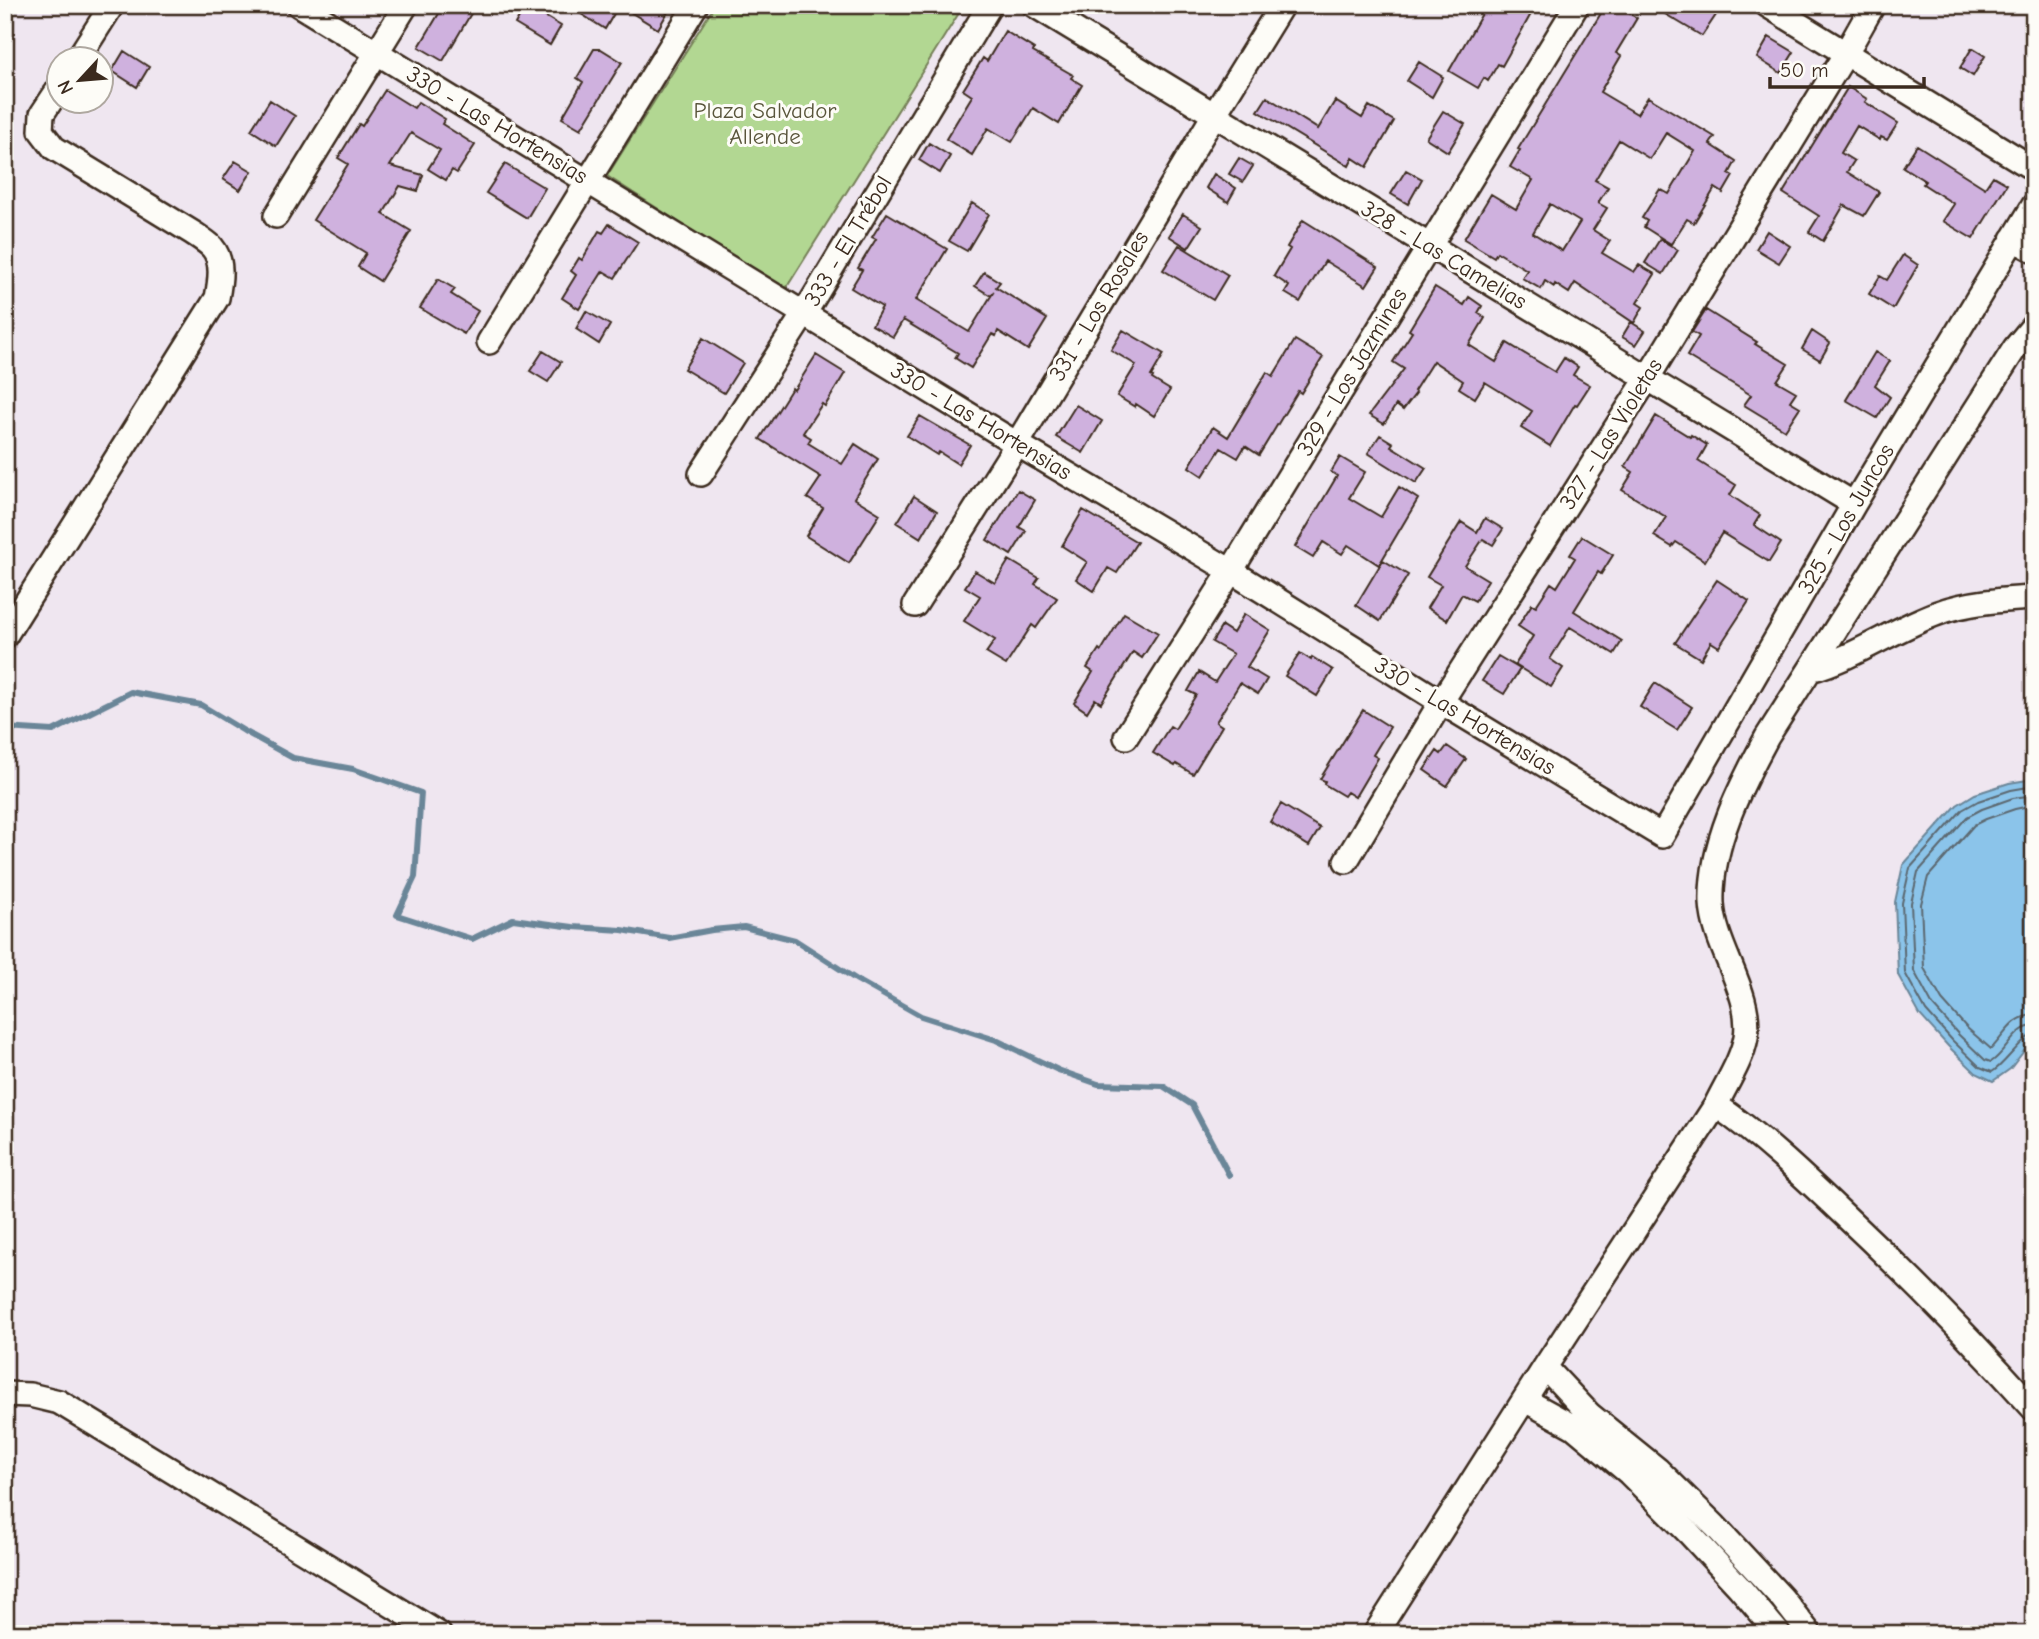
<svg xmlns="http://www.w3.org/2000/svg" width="2039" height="1639" font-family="'Comic Neue',sans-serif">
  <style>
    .green { fill: #b2d792; stroke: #768058; stroke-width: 2 }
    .water { fill: #8bc4ea; stroke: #6b8698; stroke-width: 2 }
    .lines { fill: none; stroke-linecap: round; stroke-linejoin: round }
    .shore { stroke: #5b6870; stroke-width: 2 }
    .stream { stroke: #6b8698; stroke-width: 6 }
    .building { fill: #cfb1de; stroke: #3b2a1e; stroke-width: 2; fill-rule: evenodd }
    .minor-casing { stroke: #3b2a1e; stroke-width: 28 }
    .minor { stroke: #fdfcf7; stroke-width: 23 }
    .labels { text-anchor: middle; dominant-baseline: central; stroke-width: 6; stroke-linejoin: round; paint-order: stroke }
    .park-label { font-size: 23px; fill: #59553b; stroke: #fdfcf7 }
    .street-label { font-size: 23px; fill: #3b2a1e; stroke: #fdfcf7 }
  </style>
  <rect width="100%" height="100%" fill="#efe6f0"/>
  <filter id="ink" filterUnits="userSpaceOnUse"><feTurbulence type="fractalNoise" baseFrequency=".0143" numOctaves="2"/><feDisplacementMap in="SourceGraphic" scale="14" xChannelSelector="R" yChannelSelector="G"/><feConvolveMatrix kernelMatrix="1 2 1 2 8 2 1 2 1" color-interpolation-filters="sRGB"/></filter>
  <g filter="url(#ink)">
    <path class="green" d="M715,5H964L785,290L607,176Z"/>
    <path class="water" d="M2034,779V1038L2010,1069L1993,1081L1976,1073L1948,1046L1920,1015L1898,975L1895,902L1903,865L1957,805L1975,794L2009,783Z"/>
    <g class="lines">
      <path class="shore" d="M2034,786L2011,790L1978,801L1962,810L1910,868L1902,903L1905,973L1926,1011L1953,1041L1980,1067L1992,1072C2006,1064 2022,1036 2034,1035
        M2034,795L2013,798L1982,809L1967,817L1918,872L1911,903L1914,971L1933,1006L1959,1035L1985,1060L1991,1062C2007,1052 2014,1027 2034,1026
        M2034,805L2015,809L1986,819L1974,825L1928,877L1921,904L1924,968L1942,1000L1967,1028L1991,1049C2005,1035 2012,1016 2034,1015"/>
      <path class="stream" d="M5,728L53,731L131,692L201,705L244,731L293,758L353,769L421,793L415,877L397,915L472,939L513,919L573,927L622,930L669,938L712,930L744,927L795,940L857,980L921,1016L996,1040L1058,1070L1098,1084L1163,1086L1192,1105L1229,1175"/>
    </g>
    <path class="building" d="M444,5H476L443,61L419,47Z
      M526,5L561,26L550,45L515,24Z
      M567,5H619L605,29Z
      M619,5H672L658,29Z
      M1487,5H1536L1502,66L1498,64L1488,81L1484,78L1478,88L1449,71Z
      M1606,5H1615L1637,18L1616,53L1621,56L1600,92L1637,114L1648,97L1715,137L1710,144L1736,161L1729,174L1733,176L1723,193L1715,188L1694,223L1687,219L1671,244L1644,227L1647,221L1642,218L1660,189L1669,194L1695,151L1666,133L1650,159L1619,140L1595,180L1608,187L1598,203L1607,208L1593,230L1610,241L1602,253L1634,272L1639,265L1655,274L1637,303L1643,307L1634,323L1575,283L1569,293L1555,284L1554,287L1545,281L1541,289L1522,278L1527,270L1497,252L1494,257L1464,239L1491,194L1516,209L1533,180L1510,167L1520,150L1518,149ZM1550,204L1580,222L1562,251L1533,233Z
      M1650,5H1712L1709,11L1716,15L1702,36Z
      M1005,31L1034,49L1033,52L1073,75L1071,78L1082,85L1059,124L1033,108L1012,142L988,128L972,155L946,139L972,96L963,90L983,58L987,61Z
      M1769,37L1794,52L1781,73L1757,58Z
      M1972,48L1985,56L1973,76L1960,68Z
      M594,49H601L622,62L581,129L562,118L583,82L577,78Z
      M124,51L149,67L137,87L112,71Z
      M1419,62L1443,77L1432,97L1407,81Z
      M1848,87L1867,99L1865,102L1898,123L1887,140L1881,137L1880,140L1857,126L1841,153L1854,161L1847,172L1879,192L1864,216L1844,205L1823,241L1809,232L1819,216L1783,193Z
      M385,90L414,108L418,102L445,119L442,124L475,145L457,173L452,170L446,180L428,169L440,150L411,133L390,166L423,175L418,191L400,186L383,214L411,231L380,281L358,267L366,253L313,220L348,164L338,158L359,124L362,126Z
      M1267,97L1318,129L1335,101L1362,118L1369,106L1394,121L1367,167L1353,158L1349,166L1258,111Z
      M270,100L295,116L276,146L251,130Z
      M1443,111L1465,124L1448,152L1426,138Z
      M929,143L950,156L940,173L919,160Z
      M1917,145L1985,188L1993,176L2007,184L1973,239L1943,221L1954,204L1923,184L1925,181L1903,167Z
      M1239,158L1253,166L1243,182L1229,174Z
      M235,161L252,171L240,190L223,179Z
      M505,164L545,188L527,218L486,193Z
      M1406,170L1422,179L1408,204L1391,194Z
      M1214,174L1236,188L1228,202L1206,188Z
      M972,203L989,214L967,251L949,241Z
      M887,213L947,249L916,300L969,332L994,291L991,296L975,286L984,272L1000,282L996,287L1047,319L1028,350L998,331L996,336L992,334L971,368L955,358L958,353L903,320L893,337L872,325L882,307L851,288L862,270L858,268L876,239L872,237Z
      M1183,214L1202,226L1188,248L1169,236Z
      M1303,220L1378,267L1366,286L1325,261L1300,302L1285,293L1289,286L1274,276L1290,249L1287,247Z
      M609,224L638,242L615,278L603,271L579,309L562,298L576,275L571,271L579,258L582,260L599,231L603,233Z
      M1767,231L1790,246L1779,263L1756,249Z
      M1660,239L1678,250L1663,274L1645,263Z
      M1179,245L1228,275L1213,300L1163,270Z
      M1903,255L1918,265L1893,309L1869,294L1880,276L1887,280Z
      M438,279L455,289L451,294L478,311L464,334L420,308Z
      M1435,287L1464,305L1469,297L1482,306L1478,313L1485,318L1469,345L1496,362L1507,343L1555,372L1564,358L1578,367L1573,375L1590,385L1577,405L1575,404L1550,446L1521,428L1532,411L1485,382L1475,398L1459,388L1463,381L1433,361L1414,391L1416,393L1403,410L1396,405L1384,424L1369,415L1404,369L1393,362L1412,332L1409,330Z
      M1706,310L1757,342L1755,344L1788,364L1777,381L1796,392L1790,401L1800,407L1785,430L1744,405L1751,395L1687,356L1699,336L1692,332Z
      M586,311L610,325L599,344L576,329Z
      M1631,322L1645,331L1636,345L1622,337Z
      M1123,330L1164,354L1151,376L1153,377L1152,379L1170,390L1154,416L1136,404L1135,407L1117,396L1136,365L1111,350Z
      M1812,331L1830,343L1820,360L1802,349Z
      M703,338L743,363L724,393L684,369Z
      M1295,340L1323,357L1301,393L1298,391L1259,455L1245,446L1238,458L1221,448L1203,476L1189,467L1213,427L1228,437L1267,372L1273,376Z
      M543,351L561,362L548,382L530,371Z
      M1875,352L1890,361L1875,385L1890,397L1877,418L1846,400Z
      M816,355L845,373L825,406L822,404L803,433L811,438L808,443L842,464L855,444L878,459L854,498L880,514L849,563L806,536L823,508L807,498L821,477L760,439L792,388L794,390Z
      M1076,405L1102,421L1083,453L1056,437Z
      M920,416L970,445L958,464L939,452L937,455L907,436Z
      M1656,416L1690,437L1691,435L1707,445L1698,461L1736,485L1730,495L1760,515L1754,525L1781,543L1769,562L1722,533L1705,561L1676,542L1672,547L1654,536L1666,517L1622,490L1633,472L1625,467Z
      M1380,435L1393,443L1391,446L1426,468L1416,483L1368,453Z
      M1340,457L1365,472L1349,498L1381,517L1399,487L1418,499L1379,565L1348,545L1342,554L1323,542L1313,558L1295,547L1337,476L1331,472Z
      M1018,490L1035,500L1019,527L1026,531L1011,555L987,540Z
      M914,496L937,511L921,538L897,523Z
      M1083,510L1137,542L1117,573L1108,568L1094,591L1076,579L1087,562L1062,546Z
      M1485,518L1503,529L1493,545L1483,539L1465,566L1488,580L1475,601L1462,594L1447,620L1427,608L1441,585L1427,577L1461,522L1477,532Z
      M1582,536L1613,555L1601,574L1598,572L1574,611L1622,641L1614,654L1570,627L1550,659L1563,668L1551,687L1515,665L1533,636L1518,626L1532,604L1536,606L1551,583L1557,587L1575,558L1570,555Z
      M1009,560L1039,578L1035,584L1057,598L1036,628L1032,625L1006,665L986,653L995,640L964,621L980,596L965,587L975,571L995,583Z
      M1383,560L1408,575L1380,621L1356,605Z
      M1717,580L1749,601L1719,647L1711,642L1701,659L1675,643Z
      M1124,613L1158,633L1142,658L1133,652L1101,703L1095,699L1087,712L1074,703L1093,672L1087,668L1099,649L1101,651Z
      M1244,614L1270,630L1247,667L1267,679L1258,694L1240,683L1216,722L1222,726L1193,774L1176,764L1175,766L1153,753L1170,726L1175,729L1196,695L1188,691L1199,672L1215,682L1233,654L1212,642L1222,626L1233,633Z
      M1300,653L1311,660L1312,657L1333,670L1317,696L1285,676Z
      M1498,656L1520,669L1504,694L1482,681Z
      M1655,683L1692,707L1677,730L1640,707Z
      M1363,710L1390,727L1373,755L1378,758L1355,797L1347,792L1344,796L1324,784L1325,781L1320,779Z
      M1447,746L1466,759L1447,786L1424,770L1437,751L1441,754Z
      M1281,804L1320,828L1309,846L1270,822Z"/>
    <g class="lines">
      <g class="minor-casing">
        <path id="minor" d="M299,5L1017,444L1231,571L1441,702L1662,836L1854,504L2034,205
          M1034,5L1854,504
          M1767,5L2034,169
          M77,60L112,5
          M276,216L406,5
          M2013,239L2034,250
          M489,342L696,5
          M701,474L804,314L990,5
          M915,605L1017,444L1214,115L1282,5
          M5,636L217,298C220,282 224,261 212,247C207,242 199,237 193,233L54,148L41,131L42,114L60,87
          M1810,670C1856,657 1894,629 1938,613C1968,602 2002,600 2034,598
          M1126,737L1231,571L1577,5
          M1346,861L1441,702L1647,379L1846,53L1873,5
          M1716,1105C1761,1136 1801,1174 1841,1212C1908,1275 1972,1340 2034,1409
          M1545,1367L1590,1415L1658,1470L1715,1526L1782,1598L1810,1634
          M5,1394L30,1395L59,1402L439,1634
          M1525,1400L1574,1427L1629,1473L1689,1533L1740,1588L1779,1634
          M1375,1634L1545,1367L1716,1105C1726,1084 1742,1060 1746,1037C1753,992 1714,948 1712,903C1710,845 1740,787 1767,737L2015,348L2034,325"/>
      </g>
      <use href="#minor" class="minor"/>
    </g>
  </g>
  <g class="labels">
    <g class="park-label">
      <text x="765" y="110">Plaza Salvador<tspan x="765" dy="26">Allende</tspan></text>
    </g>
    <g class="street-label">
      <text transform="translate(497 125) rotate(31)">330 - Las Hortensias</text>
      <text transform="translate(848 241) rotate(-59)">333 - El Trébol</text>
      <text transform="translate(1444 255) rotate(31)">328 - Las Camelias</text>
      <text transform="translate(1099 306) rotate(-59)">331 - Los Rosales</text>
      <text transform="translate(1352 372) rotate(-59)">329 - Los Jazmines</text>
      <text transform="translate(981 421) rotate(31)">330 - Las Hortensias</text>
      <text transform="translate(1611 434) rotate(-58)">327 - Las Violetas</text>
      <text transform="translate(1846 519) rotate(-60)">325 - Los Juncos</text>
      <text transform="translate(1465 716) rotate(31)">330 - Las Hortensias</text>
    </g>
  </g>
  <rect width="2039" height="1639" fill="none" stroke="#fdfcf7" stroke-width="28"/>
  <rect x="14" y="14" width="2011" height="1611" fill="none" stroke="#3b2a1e" stroke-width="2.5" filter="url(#ink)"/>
  <g transform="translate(80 80) rotate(244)"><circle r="33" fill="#fdfcf7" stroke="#afa8a0" stroke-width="2"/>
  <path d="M0-5L12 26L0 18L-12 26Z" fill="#3b2a1e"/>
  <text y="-10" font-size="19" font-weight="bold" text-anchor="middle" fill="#3b2a1e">N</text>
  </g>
  <path d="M1770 77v10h154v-10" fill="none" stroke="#3b2a1e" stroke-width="3.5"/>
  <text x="1780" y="77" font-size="21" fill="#3b2a1e" stroke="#fdfcf7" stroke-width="5" paint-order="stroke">50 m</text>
</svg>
